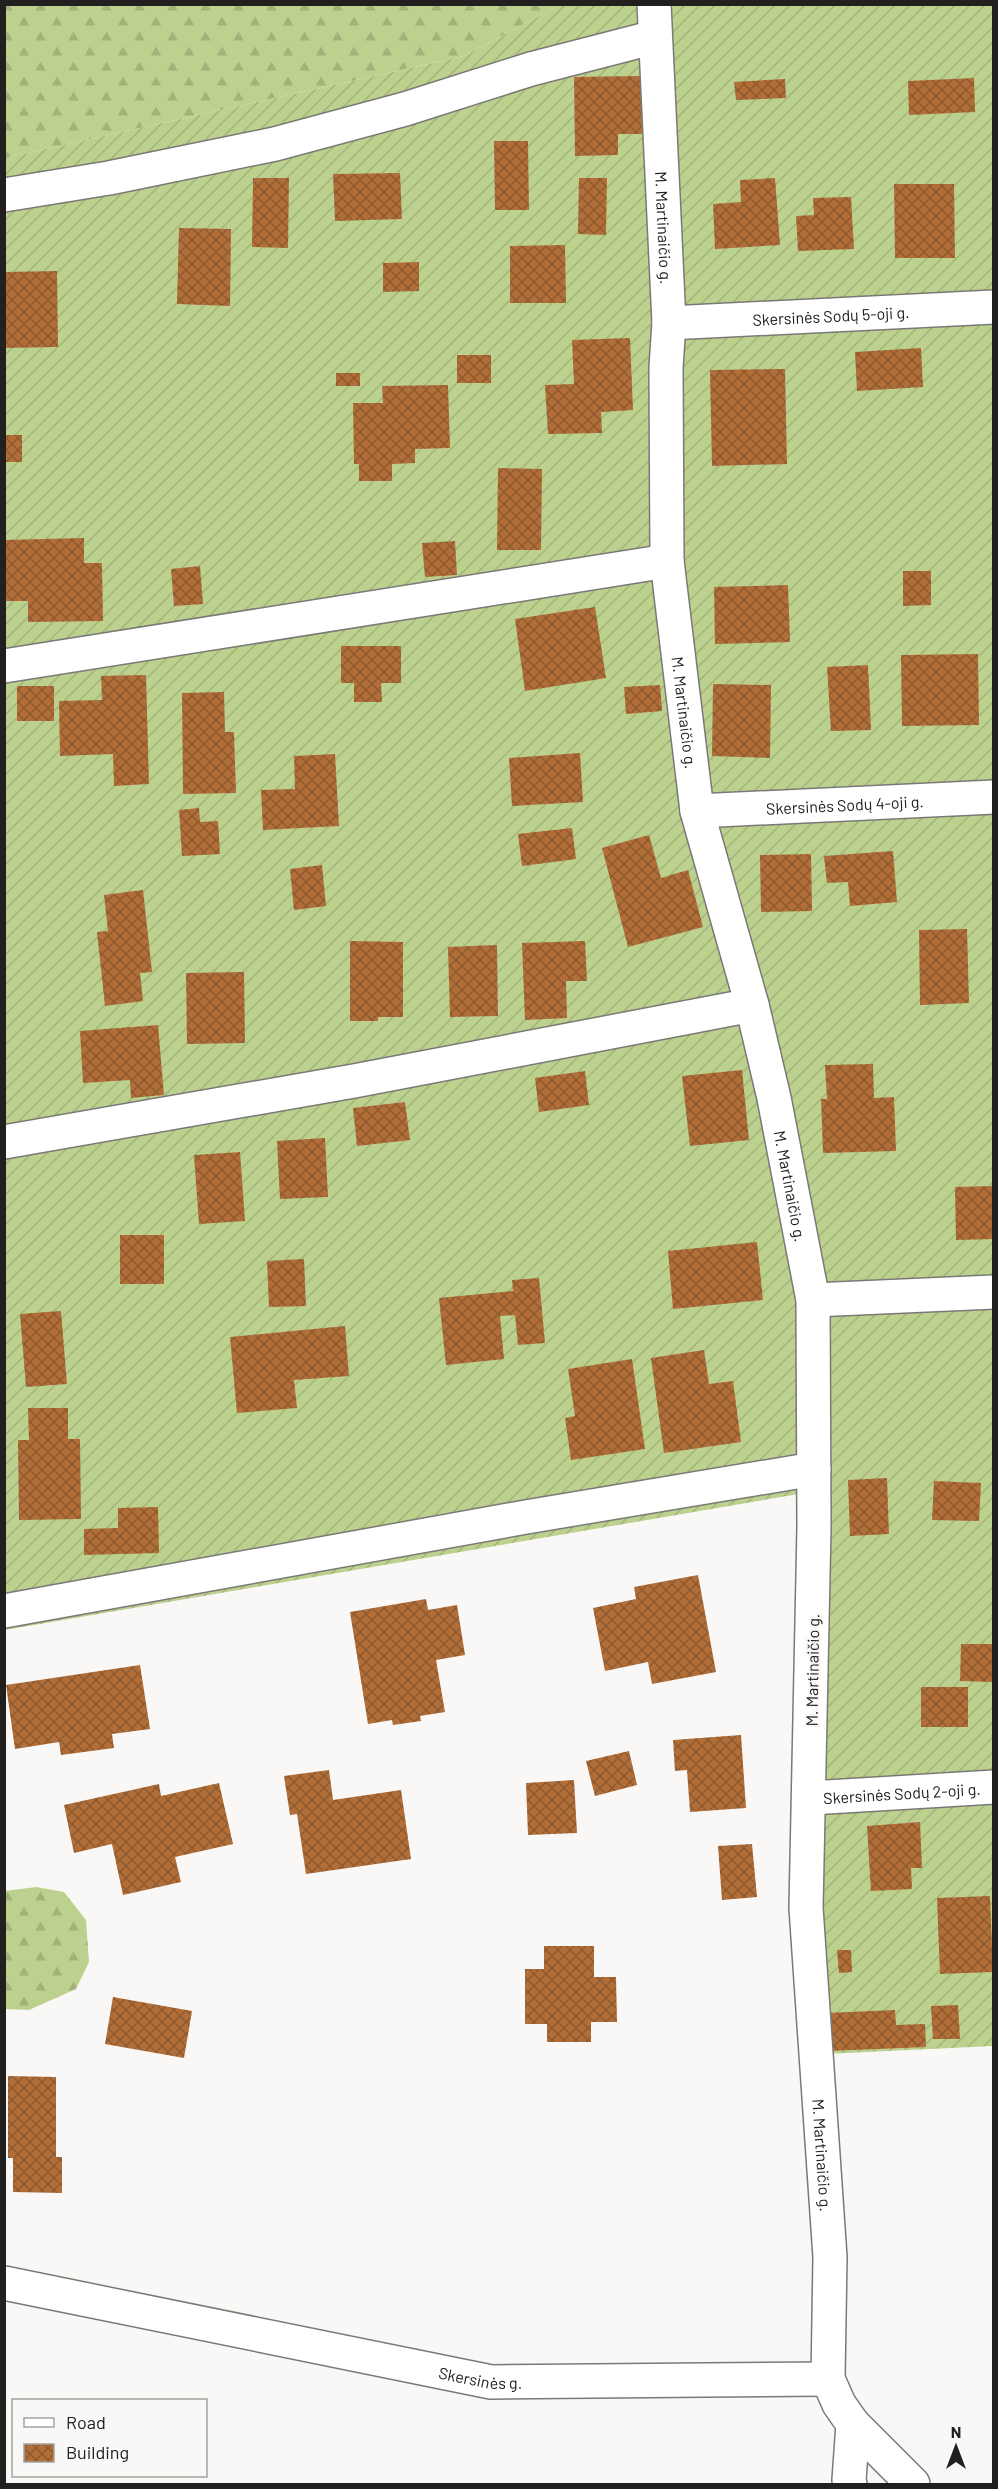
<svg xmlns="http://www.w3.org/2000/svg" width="998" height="2489" font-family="Barlow,sans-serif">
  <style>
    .forest { fill: url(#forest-firs) }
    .garden { fill: url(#garden-furrows) }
    .building { fill: url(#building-cross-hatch) }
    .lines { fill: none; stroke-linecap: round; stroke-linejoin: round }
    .street-casing { stroke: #7b7976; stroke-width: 36 }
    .street { stroke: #fff; stroke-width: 33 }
    .labels { text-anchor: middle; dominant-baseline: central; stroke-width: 4.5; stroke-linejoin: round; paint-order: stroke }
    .street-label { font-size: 16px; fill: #21201f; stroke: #faf8f6 }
  </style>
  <defs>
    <pattern id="forest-firs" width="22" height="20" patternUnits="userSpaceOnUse" patternTransform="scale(1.5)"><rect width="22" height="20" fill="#bdd18e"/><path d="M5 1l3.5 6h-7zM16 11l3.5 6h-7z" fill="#a2b37a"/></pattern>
    <pattern id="garden-furrows" width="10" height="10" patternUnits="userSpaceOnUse" patternTransform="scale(1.5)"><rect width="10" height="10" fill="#bdd18e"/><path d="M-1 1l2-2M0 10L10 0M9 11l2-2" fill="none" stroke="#a2b37a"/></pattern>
    <pattern id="building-cross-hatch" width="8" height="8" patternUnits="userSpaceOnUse" patternTransform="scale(1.5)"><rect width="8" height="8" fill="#b16e39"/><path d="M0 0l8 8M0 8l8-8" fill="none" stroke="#905a2f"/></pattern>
  </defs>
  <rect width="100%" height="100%" fill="#faf8f6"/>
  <path class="forest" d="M4,5H560L464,56L5,158Z
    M36,1887L64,1892L86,1920L89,1962L76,1989L29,2010L5,2009V1891Z"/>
  <path class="garden" d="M560,5H993V2046L825,2054L820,1891L828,1489L5,1630V158L464,56Z"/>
  <path class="building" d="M641,76L642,134H618V155L575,156L574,77Z
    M974,78L975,112L909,115L908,81Z
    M785,79L786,98L736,100L734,82Z
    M494,141H528L529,210H495Z
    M400,173L402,219L335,221L333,174Z
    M253,178H289L288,248L252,247Z
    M579,178H607L606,235L578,234Z
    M775,178L780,245L715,249L713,204L741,202L740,180Z
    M894,184H954L955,258H895Z
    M851,197L854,249L798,251L796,216L814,215L813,198Z
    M179,228L231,229L230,306L177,304Z
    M565,245L566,303H510V246Z
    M419,262V291L383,292V263Z
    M57,271L58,347L4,348V272Z
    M630,338L633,410L601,412L602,433L548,434L545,385L574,384L572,340Z
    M921,348L923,387L857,391L855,352Z
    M457,355H491V383H457Z
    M785,369L787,464L712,466L710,370Z
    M336,373H360V386H336Z
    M448,385L450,448L415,449V463L392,464V481H359V464H354L353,403H383L382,386Z
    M4,435H22V462H4Z
    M498,468L542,469L541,550H497Z
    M84,538V563H102L103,621L28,622V601H4V540Z
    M455,541L457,575L425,577L422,543Z
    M200,566L203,604L174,606L171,569Z
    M903,571H931V605L903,606Z
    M788,585L790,642L715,644L714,587Z
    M595,607L606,678L525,691L515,619Z
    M341,646H401V683H381L382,702H354V683H341Z
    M978,654L979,725L902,726L901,655Z
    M868,665L871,730L831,731L827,667Z
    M146,675L149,784L114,786L113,754L60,756L59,701L102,700L101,676Z
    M713,684L771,685L770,758L712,756Z
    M660,685L662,711L626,714L624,687Z
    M17,686H54V721H17Z
    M224,692L225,732H234L236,793L183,794L182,693Z
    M580,753L583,802L512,806L509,758Z
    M335,754L339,826L263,830L261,790L295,789L294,756Z
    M199,808L200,822L218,821L220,854L182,856L179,810Z
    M572,828L576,859L522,866L518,834Z
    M649,835L661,878L688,870L703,927L628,947L602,848Z
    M893,851L897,902L850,906L848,882L827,883L824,856Z
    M811,854L812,911L761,912L760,855Z
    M322,865L326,906L294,910L290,869Z
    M143,890L152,972L140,973L143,1001L105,1006L97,932L108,931L104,895Z
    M967,929L969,1003L920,1005L919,930Z
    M350,941L403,942V1017H378V1021H350Z
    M585,941L587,981H566L567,1018L525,1020L522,943Z
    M497,945L498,1016L450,1017L448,947Z
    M244,972L245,1043L187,1044L186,973Z
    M158,1025L164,1095L131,1098L130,1080L83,1083L80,1031Z
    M873,1064L874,1098L894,1097L896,1151L823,1153L821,1099H827L825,1065Z
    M742,1070L749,1140L690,1146L682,1076Z
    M585,1071L589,1105L539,1112L535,1078Z
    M405,1102L410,1140L357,1146L353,1108Z
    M325,1138L328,1197L280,1199L277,1141Z
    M240,1152L245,1221L199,1224L194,1155Z
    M994,1186V1239L956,1240L955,1187Z
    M120,1235H164V1284H120Z
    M757,1242L763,1300L673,1309L668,1251Z
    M304,1259L306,1306L269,1307L267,1261Z
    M539,1278L545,1343L518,1345L515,1315L500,1316L504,1359L446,1365L439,1298L513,1291L512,1280Z
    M61,1311L67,1384L26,1387L20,1314Z
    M345,1326L349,1376L294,1380L297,1408L237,1413L230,1337Z
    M704,1350L709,1384L733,1381L741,1442L664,1453L651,1358Z
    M632,1359L645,1449L571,1460L565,1418L575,1416L568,1369Z
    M28,1408H68V1439H80L81,1519L19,1520L18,1440H29Z
    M887,1478L889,1534L850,1536L848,1480Z
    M934,1481L981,1483L979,1521L932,1520Z
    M158,1507L159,1553L84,1555V1529L118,1528V1508Z
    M698,1575L716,1672L652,1684L648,1662L605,1671L593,1608L636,1599L634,1587Z
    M426,1599L428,1610L457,1605L465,1655L436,1660L445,1712L420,1716L421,1721L393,1725L392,1720L368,1724L350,1612Z
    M961,1644H993L992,1682L960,1681Z
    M140,1665L150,1729L112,1734L114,1748L61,1755L59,1742L15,1749L6,1685Z
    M921,1687H968V1727H921Z
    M741,1735L746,1808L690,1812L687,1770L675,1771L673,1740Z
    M629,1751L637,1785L595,1796L586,1761Z
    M329,1770L333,1800L401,1790L411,1859L306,1874L297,1814L290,1815L284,1776Z
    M574,1780L577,1833L528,1835L526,1783Z
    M219,1783L233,1844L175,1857L181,1882L123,1895L112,1844L74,1853L64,1805L159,1784L161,1796Z
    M920,1822L922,1868H911L912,1889L871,1891L867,1826Z
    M752,1844L757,1897L722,1900L718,1846Z
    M990,1896L993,1972L940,1974L937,1898Z
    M544,1946H594V1977H616L617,2022H591V2042H547V2024H525V1969H544Z
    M837,1950H851L852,1972L839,1973Z
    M113,1997L192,2011L184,2058L105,2044Z
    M958,2005L960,2039H933L931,2006Z
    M895,2010L896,2025L925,2024L926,2047L828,2051L826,2013Z
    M8,2076L56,2077V2157H62V2193L13,2192V2158H8Z"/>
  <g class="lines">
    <g class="street-casing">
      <g id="street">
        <path id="s1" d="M654,4L669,323L666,367L667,561L697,811L752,1005L774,1098L813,1300L814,1527L806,1908L830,2257L828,2379L839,2404L853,2424L913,2484"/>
        <path d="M4,195L109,178L275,144L405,109L531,69L655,37"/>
        <path id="s2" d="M669,323L994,307"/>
        <path d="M4,666L667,561"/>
        <path id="s3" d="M697,811L994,797"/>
        <path d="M4,1142L354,1081L752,1005"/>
        <path d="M813,1300L994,1292"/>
        <path d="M4,1611L526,1517L814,1469"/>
        <path id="s4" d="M810,1798L994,1787"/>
        <path id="s5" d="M4,2283L491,2382L828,2379"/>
        <path d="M850,2484L849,2480L853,2424"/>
      </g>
    </g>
    <use href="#street" class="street"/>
  </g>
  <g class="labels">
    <g class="street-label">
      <text stroke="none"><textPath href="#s1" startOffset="224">M. Martinaičio g.</textPath></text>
      <text stroke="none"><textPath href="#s2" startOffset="162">Skersinės Sodų 5-oji g.</textPath></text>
      <text stroke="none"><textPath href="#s1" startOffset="710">M. Martinaičio g.</textPath></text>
      <text stroke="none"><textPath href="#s3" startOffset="148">Skersinės Sodų 4-oji g.</textPath></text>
      <text stroke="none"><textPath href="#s1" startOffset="1196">M. Martinaičio g.</textPath></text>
      <text transform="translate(812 1670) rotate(-89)">M. Martinaičio g.</text>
      <text stroke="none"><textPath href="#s4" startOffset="92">Skersinės Sodų 2-oji g.</textPath></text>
      <text stroke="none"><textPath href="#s1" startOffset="2168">M. Martinaičio g.</textPath></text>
      <text stroke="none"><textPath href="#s5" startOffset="486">Skersinės g.</textPath></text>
    </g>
  </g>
  <rect width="998" height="2489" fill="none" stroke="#21201f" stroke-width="12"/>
  <rect x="12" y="2399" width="195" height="78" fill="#faf8f6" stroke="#a3a2a0" stroke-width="1.5"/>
  <rect x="24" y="2418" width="30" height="9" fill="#ffffff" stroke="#a3a2a0" stroke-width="1.5"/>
  <text x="66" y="2429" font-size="18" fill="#21201f">Road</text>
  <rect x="24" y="2444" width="30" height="18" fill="url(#building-cross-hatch)" stroke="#a3a2a0" stroke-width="1.5"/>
  <text x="66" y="2459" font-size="18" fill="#21201f">Building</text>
  <g transform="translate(956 2447)" stroke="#faf8f6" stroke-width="4.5" paint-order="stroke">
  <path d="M0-4.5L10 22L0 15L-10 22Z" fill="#21201f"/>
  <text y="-9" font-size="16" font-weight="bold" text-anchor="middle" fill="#21201f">N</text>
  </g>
</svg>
